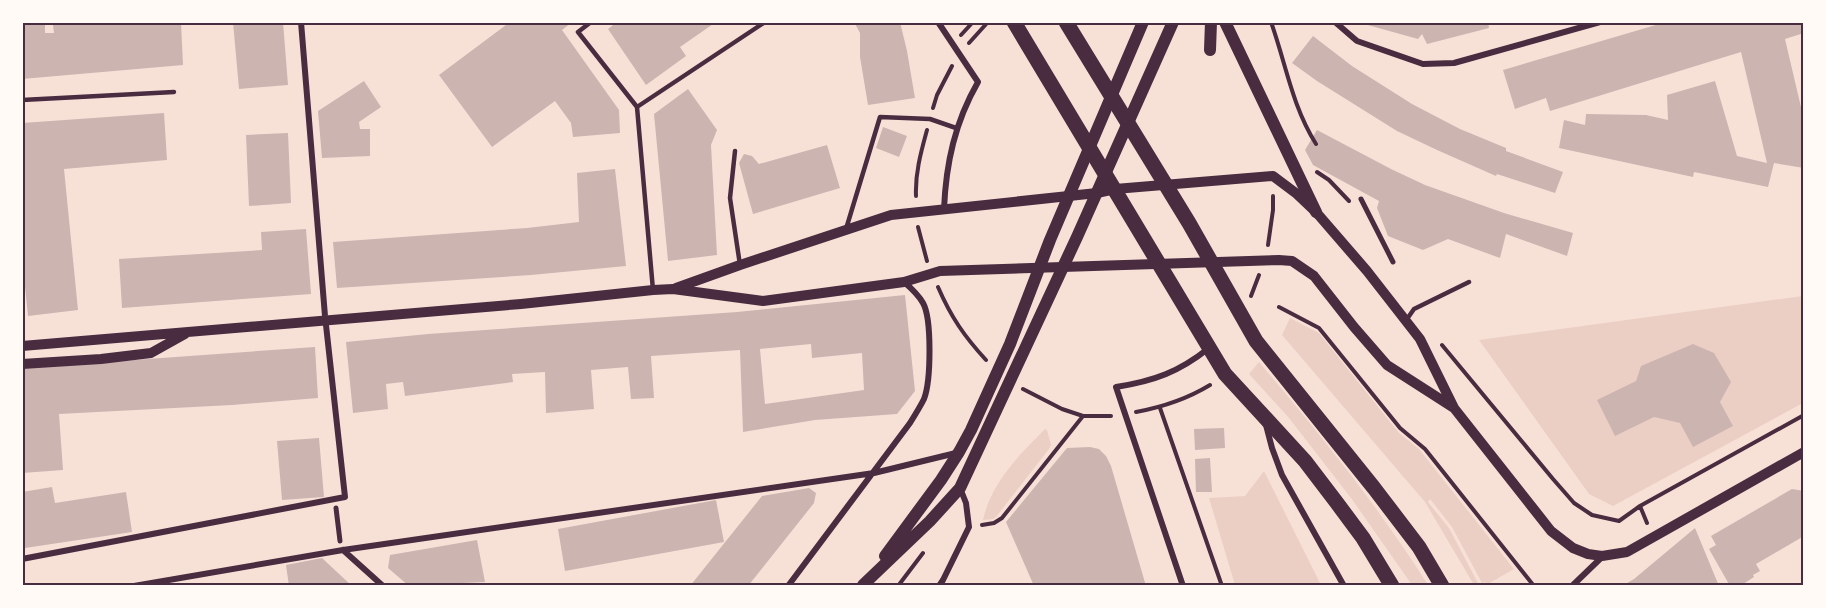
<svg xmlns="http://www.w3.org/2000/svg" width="1826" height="608" font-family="Ubuntu,sans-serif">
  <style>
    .green { fill: #ebcfc5 }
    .building { fill: #ccb4b1; fill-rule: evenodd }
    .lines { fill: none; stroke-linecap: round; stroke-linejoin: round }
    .path { stroke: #4a2c40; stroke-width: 4 }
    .service { stroke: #4a2c40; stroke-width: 4.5 }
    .pedestrian { stroke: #4a2c40; stroke-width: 5 }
    .minor { stroke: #4a2c40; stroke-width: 6 }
    .tertiary { stroke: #4a2c40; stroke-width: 10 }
    .secondary { stroke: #4a2c40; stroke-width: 12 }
    .primary { stroke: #4a2c40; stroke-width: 15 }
    .neatline { fill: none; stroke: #4a2c40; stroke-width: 2 }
  </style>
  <rect width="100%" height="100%" fill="#f7e1d7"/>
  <path class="green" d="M1803,296V403L1613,506L1589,494L1479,340Z
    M1290,318L1319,333L1399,433L1419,449L1514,569L1488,584L1485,582L1482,583L1452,527L1430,499L1428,502L1449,528L1479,585H1474L1425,502L1282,335Z
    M1259,362C1320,434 1378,506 1428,585H1412L1351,498L1289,418L1249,374Z
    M1045,429L1047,430L1051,445L1049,449L996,517L993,519L983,520C991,483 1019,455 1045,429Z
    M1264,471L1321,585H1235L1209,498L1245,496Z"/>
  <path class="building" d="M22,22H45V33H54L53,25L102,22H181L183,65L22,79Z
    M233,22H283L288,85L239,89Z
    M510,22H572L562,30L619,110L620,133L573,137L571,123L555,101L492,147L439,75Z
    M617,22H716L680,47L686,56L646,85L608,29Z
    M854,22H900L907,51L915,98L868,105L860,57V33Z
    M1357,22H1488L1489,28L1427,44L1422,34L1418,39Z
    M1666,22H1804V33L1785,39L1804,120V168L1774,163L1768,187L1694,172L1693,177L1559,148L1564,120L1585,125L1586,114L1646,115L1668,120L1667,95L1715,81L1737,156L1767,163L1741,52L1550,111L1546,98L1515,109L1503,70Z
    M1313,36L1352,66L1412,104L1460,129L1506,148V151L1563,172L1555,193L1497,174L1496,176L1437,150L1397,131L1317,81L1292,63Z
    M364,81L381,107L359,122L360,129H370V156L322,158L318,111Z
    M688,89L717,130L711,145L717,255L668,261L654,114Z
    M164,113L167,160L64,169L78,310L28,316L22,257V123Z
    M883,127L907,136L899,157L876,148Z
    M1317,130L1391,169L1425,185L1504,213L1573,233L1567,256L1506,234L1500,258L1448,239L1423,250L1388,236L1377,208L1379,201L1313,165L1305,150Z
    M288,133L291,203L249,206L246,135Z
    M827,145L840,188L753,214L739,163L744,154L752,156L759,164Z
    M615,169L626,266L531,275L337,288L333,242L527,228L579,222L577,173Z
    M306,229L311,294L122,308L119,259L262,250L261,232Z
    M905,295L915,391L897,414L815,420L743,432L740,350L651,356L654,398L631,399L628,367L591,370L594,409L546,413L545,372L512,374L513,382L405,396L403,382L386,384L388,409L353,413L346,342L428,334L737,312ZM811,344L812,358L862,353L864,390L765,404L760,349Z
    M1693,344L1714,353L1731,382L1720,402L1733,426L1693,447L1680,423L1654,417L1615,436L1597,400L1636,381L1641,366Z
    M315,347L318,398L232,405L59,414L63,470L22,473V368Z
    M1224,428L1225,448L1195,450L1194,429Z
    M319,438L324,497L282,500L277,441Z
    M1090,447L1099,449L1106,456L1111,466L1146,586H1034L1006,522L1067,448Z
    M1210,458L1212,492H1196L1195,459Z
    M52,487L55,503L126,492L132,532L25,548L22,528V492Z
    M809,488L816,493L814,503L748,586H690L762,496Z
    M1792,489L1804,491V536L1756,564L1760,571L1753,575L1754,577L1740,586H1730L1709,549L1716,545L1711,536Z
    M716,500L724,542L565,571L558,529Z
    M1695,528L1719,586H1622L1634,579Z
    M477,540L485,582L462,583L466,586H409L388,568L390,555Z
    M322,558L352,586H289L286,565Z"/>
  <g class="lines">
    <path class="path" d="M1271,22C1286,64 1292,106 1316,144
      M961,35L973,22
      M969,43L988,22
      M933,108L937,95L952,66
      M1317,172L1329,180L1349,201
      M916,196C915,173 921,152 927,130
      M918,227L927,261
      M1268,245L1273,210V196
      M938,287C951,317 964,336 986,360
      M1251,296L1259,275
      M1279,307L1319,328L1400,428L1425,449L1534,586
      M1442,345L1553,479L1574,503L1592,515L1619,521L1640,506
      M1023,389L1062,409L1083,416H1111
      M1160,408L1222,586
      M1136,412C1163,407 1187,399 1210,385
      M1647,523L1640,506L1804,415
      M982,525L994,523L1002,518L1083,416
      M898,586L923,553"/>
    <path class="service" d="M591,22L578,32L637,107L653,290
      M22,100L174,92
      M637,107L765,22
      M735,151L730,198L740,265
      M846,229L880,117L930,119L956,128
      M1407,319L1414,309L1469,282"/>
    <path class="pedestrian" d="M1361,199L1393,262
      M336,508L340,541"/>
    <path class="minor" d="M938,22L978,82C955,122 946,163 944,209
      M1335,22L1357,41L1423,64L1454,63L1600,22
      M1266,425L1272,448L1282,475L1344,586
      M343,550L383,586
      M22,559L345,497L325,316L301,22
      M134,586L343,550L874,473L956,453
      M788,586L910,423C915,415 920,407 924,399C931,381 932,319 923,303C918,294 911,288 904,282
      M939,586L943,580L969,527L966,503L960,488
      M1183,586L1116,387C1154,381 1179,372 1209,348
      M1572,586L1602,557"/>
    <path class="tertiary" d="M676,288L740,265L891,215L1097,193L1115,189L1273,176L1297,194L1316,212L1367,271L1420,339L1454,408L1551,531L1573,548L1588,554L1602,556L1627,552L1804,452
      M22,346L521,304L653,290L673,289L763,301L904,282L940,271L1279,260L1292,261L1314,276L1354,327L1387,365L1454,408
      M22,364L101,359L151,353L185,334"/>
    <path class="secondary" d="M1225,22L1316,212
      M1210,50L1211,22
      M885,556L941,480L959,452L971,430L1010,344L1050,240L1143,22
      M863,585L930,521L960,488L1077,237L1173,22"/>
    <path class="primary" d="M1014,22L1225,374L1305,461L1337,503L1363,538L1392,586
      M1066,22L1189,223L1256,341L1374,488L1419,547L1442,586"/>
  </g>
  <rect width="1826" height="608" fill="none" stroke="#fffaf5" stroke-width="48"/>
  <rect x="24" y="24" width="1778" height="560" class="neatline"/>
</svg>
